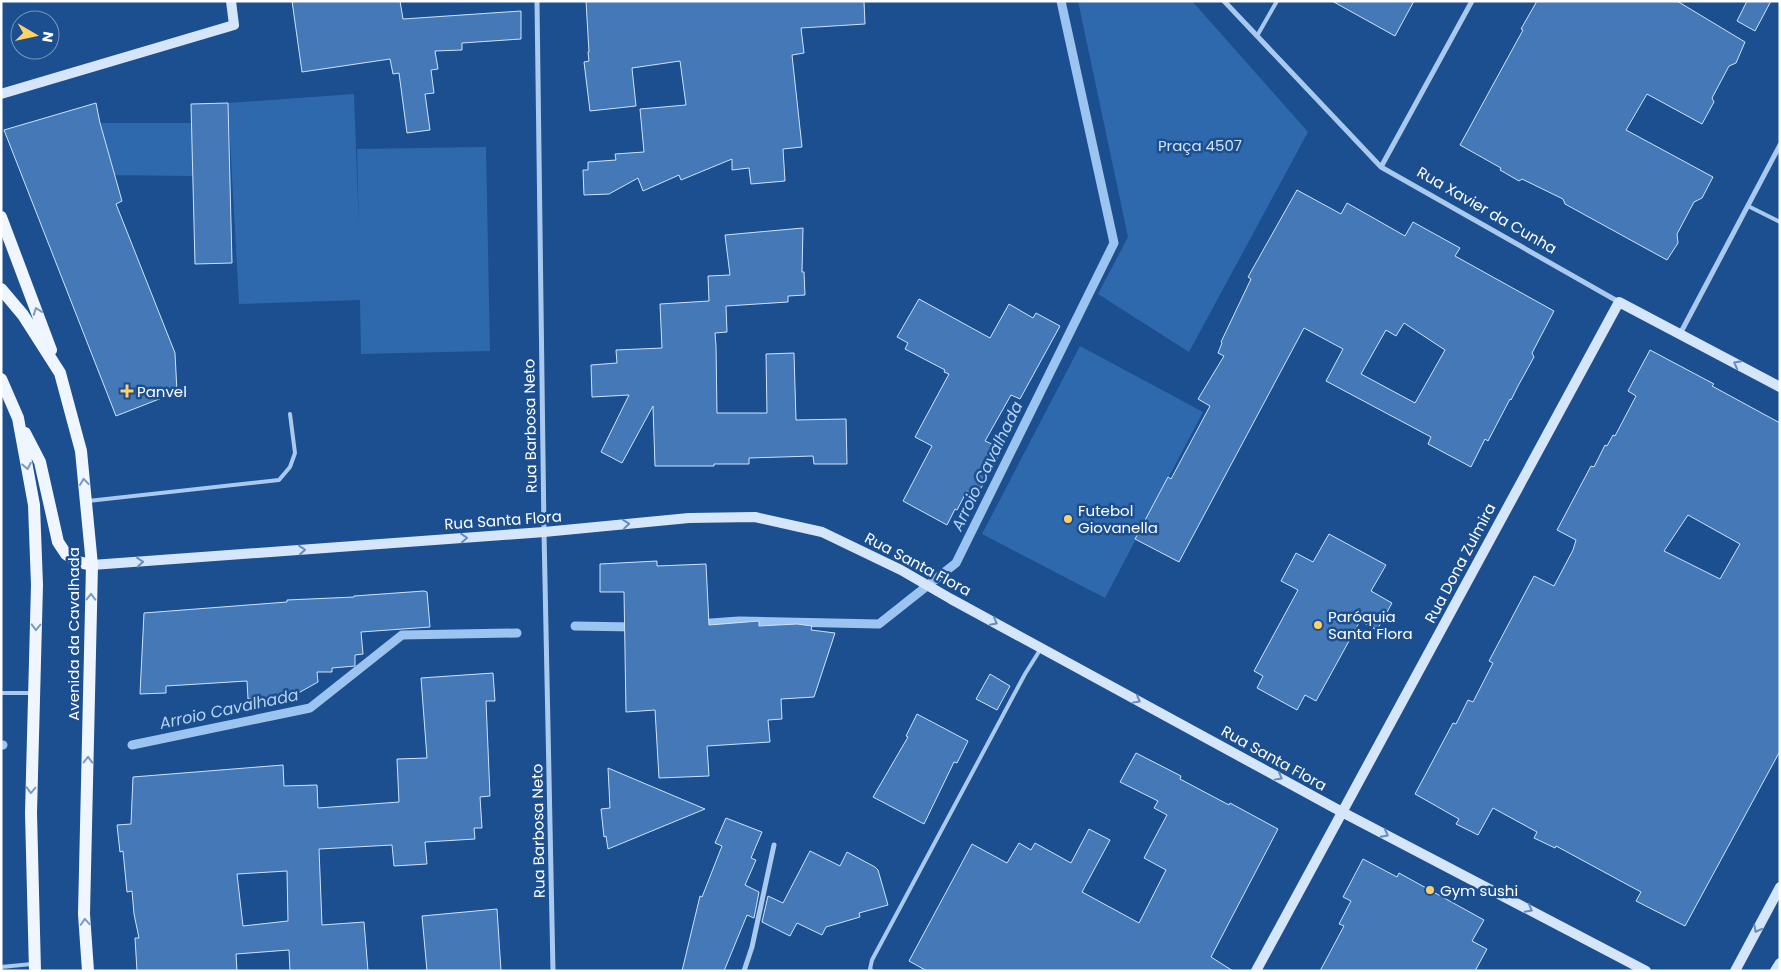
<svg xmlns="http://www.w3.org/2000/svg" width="1781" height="972" font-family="Poppins,sans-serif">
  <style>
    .green { fill: #2e69ad }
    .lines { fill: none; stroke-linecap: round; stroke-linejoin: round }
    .stream { stroke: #9cc4f0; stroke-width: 9 }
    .building { fill: #4478b7; stroke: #cfe3fa; fill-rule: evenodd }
    .lane { stroke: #a9c9ee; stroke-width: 4 }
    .street { stroke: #a9c9ee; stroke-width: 5 }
    .secondary { stroke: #d6e6fa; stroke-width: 10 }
    .primary { stroke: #f0f6ff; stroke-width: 12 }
    .oneway { stroke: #7b9ac1 }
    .oneway2 { stroke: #668bba }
    .poi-dot { fill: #ffd166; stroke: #1b4f8f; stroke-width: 2 }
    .labels { text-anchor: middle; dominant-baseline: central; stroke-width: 5; stroke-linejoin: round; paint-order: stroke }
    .park-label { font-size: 15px; fill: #cfe3fa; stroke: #1b4f8f }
    .street-label { font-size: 15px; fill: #fff; stroke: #1b4f8f }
    .poi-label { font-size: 15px; fill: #fff; stroke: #1b4f8f; text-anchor: start }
    .water-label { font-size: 16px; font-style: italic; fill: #b5d3f5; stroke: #1b4f8f }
  </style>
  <rect width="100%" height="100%" fill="#1b4f8f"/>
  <path class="green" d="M1078,1H1192L1308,132L1189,352L1098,294L1128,237Z
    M354,94L359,231L357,149L486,147L490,351L361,354L360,300L239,304L228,103Z
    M99,123H193L192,176L99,175Z
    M1080,346L1203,412L1105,598L982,534Z"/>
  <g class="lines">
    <path class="stream" d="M697,624L739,621L879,624L956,563L1114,243L1061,1
      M575,626L634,627
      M1,745H3
      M132,745L310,708L402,635L517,633"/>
  </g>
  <path class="building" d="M292,1H400L403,19L521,11V39L462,43V50L435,51L438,69L431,70L434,93L425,94L430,130L407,133L399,73L393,74L390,59L302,72Z
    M586,1H864L865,24L801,28L804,53L792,55L802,147L783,149L785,181L751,184L749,168L732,170V159L681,180L679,175L643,191L638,178L609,194L584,195L583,170H588V162L616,160L615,154L644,152L640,109L686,105L680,61L632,68L636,106L590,111L584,62L589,61L588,52H589Z
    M1332,1H1414L1395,36Z
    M1537,1H1677L1745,42L1736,63L1729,66L1712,98L1714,102L1702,124L1647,94L1626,130L1713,177L1702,198L1694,202L1677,234L1678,243L1667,260L1565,204L1563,199L1522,179L1519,181L1500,170L1501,168L1460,145L1523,30L1521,29Z
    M1747,1H1771L1755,31L1737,21Z
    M96,103L100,123L122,201L116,204L175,353L177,392L116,416L4,130Z
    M228,103L232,263L195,264L191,104Z
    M1297,190L1341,214L1347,203L1405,236L1413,222L1460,248L1455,256L1554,311L1532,353L1534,357L1518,386L1511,400L1510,399L1488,441L1485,439L1471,467L1428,444L1431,437L1326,381L1343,349L1304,328L1179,562L1135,539L1168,477L1171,479L1210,406L1198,399L1224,356L1218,353L1222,343L1221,342L1251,279L1248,277ZM1404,323L1445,350L1415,403L1361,374L1386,330L1396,336Z
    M803,228L802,272H804L805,295L788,296V302L726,306L727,332L715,333L716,346L717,413H767L766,354L794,353L796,420L846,419L847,464H814L813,456L749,458V464H714V466H655L653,406L622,463L601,452L629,395L592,397L591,365L617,363L616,350L662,348L660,304L709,301L708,276L730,275L725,235Z
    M919,299L990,338L1009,304L1033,318L1036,313L1060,326L1020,399L1011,395L985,441L1001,448L992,470L976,496L967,491L957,510L955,509L947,525L903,501L932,446L915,437L949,374L944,372L945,370L905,349L908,343L897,337Z
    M1650,350L1714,384L1712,386L1780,423V751L1685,926L1636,901L1641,892L1556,846L1555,848L1534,838L1537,832L1493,808L1478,835L1456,824L1459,819L1415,794L1453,723L1456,724L1468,700L1473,702L1493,663L1489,661L1534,576L1554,586L1573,550L1576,540L1557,530L1591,466L1594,467L1605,445L1607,446L1613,435L1615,436L1636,396L1628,391ZM1688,515L1740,544L1720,579L1664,551Z
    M1329,534L1386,565L1371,591L1392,603L1377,630L1360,621L1316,701L1305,695L1297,710L1257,688L1263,676L1254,671L1298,590L1281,581L1296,553L1313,562Z
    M657,561V566L706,564L709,625L759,621V626L797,624L812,626L811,630L835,633L814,697L781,699L782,719L768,720L770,742L707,746L709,776L659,778L655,710L626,712L624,592H600V564Z
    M424,591L427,592L430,627L361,632L363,654L355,655V666L332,668V672H317L318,682L293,696L248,699L247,681L166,686V693L140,694L144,613L287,602V600L354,597V596Z
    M493,673L495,701H486L490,796L480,797L482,828H474L475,839L425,842L427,864L394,866L392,845L319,849L322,925L364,922L368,971H290L289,950L236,954L237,971H137L135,938H139L134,914L132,891L127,892L123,851L120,852L117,825L131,824L133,777L283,765L284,786L317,785L318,808L399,802L397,759L427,758L421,678ZM287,871L288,921L243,926L237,874Z
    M990,674L1010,686L997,710L976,699Z
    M917,714L968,741L957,763L954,762L924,824L873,797L908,737L906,736Z
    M1136,753L1181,776L1180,779L1229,805L1230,803L1278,829L1211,957L1233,971H927L909,961L972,844L1007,863L1019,843L1031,850L1035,843L1071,863L1089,829L1110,840L1082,892L1139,923L1166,870L1144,858L1167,815L1154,808L1158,801L1120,782Z
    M608,768L705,809L608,849L606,836L604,837L601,809L610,808Z
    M726,818L762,832L751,858L756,860L745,885L759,892L754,918L747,915L724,971H682L700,896L702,897L722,846L715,843Z
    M810,851L840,866L847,852L875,867L878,870L888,905L859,913L860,917L826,927L822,935L797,923L790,936L762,922L768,896L783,903Z
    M1363,859L1397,877L1399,873L1484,920L1472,941L1487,949L1475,971H1320L1344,926L1339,924L1351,901L1343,897Z
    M497,909L501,971H427L422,916Z"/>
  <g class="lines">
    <path class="lane" d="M1257,36L1277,1
      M1748,206L1780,222
      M88,501L279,480L290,467L295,453L290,414
      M1,693H32
      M1,967L32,964
      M872,971L870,969L872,960L1025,674L1040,650"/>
    <path class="street" d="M537,1L544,532L553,971
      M1224,1L1381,167L1619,302
      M1381,167L1472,1
      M1680,334L1780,145
      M744,971L752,947L774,845"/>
    <path class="secondary" d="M1,94L234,25L231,1
      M92,565L544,532L689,518L755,517L822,532L901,570L951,599L1342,812L1646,971
      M1256,971L1619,302L1780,387
      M1735,971L1780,887
      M1775,971L1780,963"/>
    <path class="primary" d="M1,217L51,350
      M1,289L23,315L60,373L81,451L92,565L84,914L88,971
      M1,379L18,418L34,505L37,585L31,813L35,971
      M25,433L40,462L58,542L66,554L78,562L92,565"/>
  </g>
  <defs><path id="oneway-chevron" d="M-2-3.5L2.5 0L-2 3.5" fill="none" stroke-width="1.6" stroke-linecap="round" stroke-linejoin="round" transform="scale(1.25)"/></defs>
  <g class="oneway">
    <use href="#oneway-chevron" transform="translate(37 311) rotate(-110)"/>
    <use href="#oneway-chevron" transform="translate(27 466) rotate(79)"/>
    <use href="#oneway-chevron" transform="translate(84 482) rotate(-96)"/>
    <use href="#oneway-chevron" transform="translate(91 597) rotate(-89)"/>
    <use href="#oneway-chevron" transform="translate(36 627) rotate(92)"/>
    <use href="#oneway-chevron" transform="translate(88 760) rotate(-89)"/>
    <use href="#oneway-chevron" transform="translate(31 790) rotate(92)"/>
    <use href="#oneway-chevron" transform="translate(85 922) rotate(-94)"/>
  </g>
  <g class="oneway2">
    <use href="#oneway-chevron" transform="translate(1737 364) rotate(-152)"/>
    <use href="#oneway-chevron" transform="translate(626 524) rotate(-6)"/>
    <use href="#oneway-chevron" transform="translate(464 538) rotate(-4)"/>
    <use href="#oneway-chevron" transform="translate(302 550) rotate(-4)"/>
    <use href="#oneway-chevron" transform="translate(140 562) rotate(-4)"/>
    <use href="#oneway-chevron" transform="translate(994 622) rotate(28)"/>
    <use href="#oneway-chevron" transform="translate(1137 700) rotate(29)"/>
    <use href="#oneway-chevron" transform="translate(1279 777) rotate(29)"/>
    <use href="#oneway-chevron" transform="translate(1385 834) rotate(28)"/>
    <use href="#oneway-chevron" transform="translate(1529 909) rotate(28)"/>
    <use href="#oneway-chevron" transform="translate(1757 929) rotate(118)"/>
  </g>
  <g class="poi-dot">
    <path d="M124.5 383.5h5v5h5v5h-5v5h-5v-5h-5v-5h5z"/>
    <circle cx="1068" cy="519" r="5"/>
    <circle cx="1318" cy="625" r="5"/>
    <circle cx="1430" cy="890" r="5"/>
  </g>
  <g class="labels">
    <g class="park-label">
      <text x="1200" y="145">Praça 4507</text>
    </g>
    <g class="street-label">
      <text transform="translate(1487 210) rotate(30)">Rua Xavier da Cunha</text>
      <text transform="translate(530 426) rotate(-91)">Rua Barbosa Neto</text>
      <text transform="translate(503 520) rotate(-4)">Rua Santa Flora</text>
      <text transform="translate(1460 563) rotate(-62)">Rua Dona Zulmira</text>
      <text transform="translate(918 564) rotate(28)">Rua Santa Flora</text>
      <text transform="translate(73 634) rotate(-90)">Avenida da Cavalhada</text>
      <text transform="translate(1274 758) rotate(29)">Rua Santa Flora</text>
      <text transform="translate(538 831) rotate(-91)">Rua Barbosa Neto</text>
    </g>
    <g class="poi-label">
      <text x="137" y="391">Panvel</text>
      <text x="1078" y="510">Futebol<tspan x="1078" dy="17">Giovanella</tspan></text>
      <text x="1328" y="616">Paróquia<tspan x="1328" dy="17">Santa Flora</tspan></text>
      <text x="1440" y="890">Gym sushi</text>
    </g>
    <g class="water-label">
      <text transform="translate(987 466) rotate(-64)">Arroio Cavalhada</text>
      <text transform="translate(229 709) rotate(-12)">Arroio Cavalhada</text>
    </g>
  </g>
  <rect width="1781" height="972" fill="none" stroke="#ffffff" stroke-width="5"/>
  <g transform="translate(35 35) rotate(99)"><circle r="24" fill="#1b4f8f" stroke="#7695bc"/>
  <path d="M0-4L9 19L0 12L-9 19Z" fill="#ffd166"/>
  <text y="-8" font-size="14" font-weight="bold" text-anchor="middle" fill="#ffffff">N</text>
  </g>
</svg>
